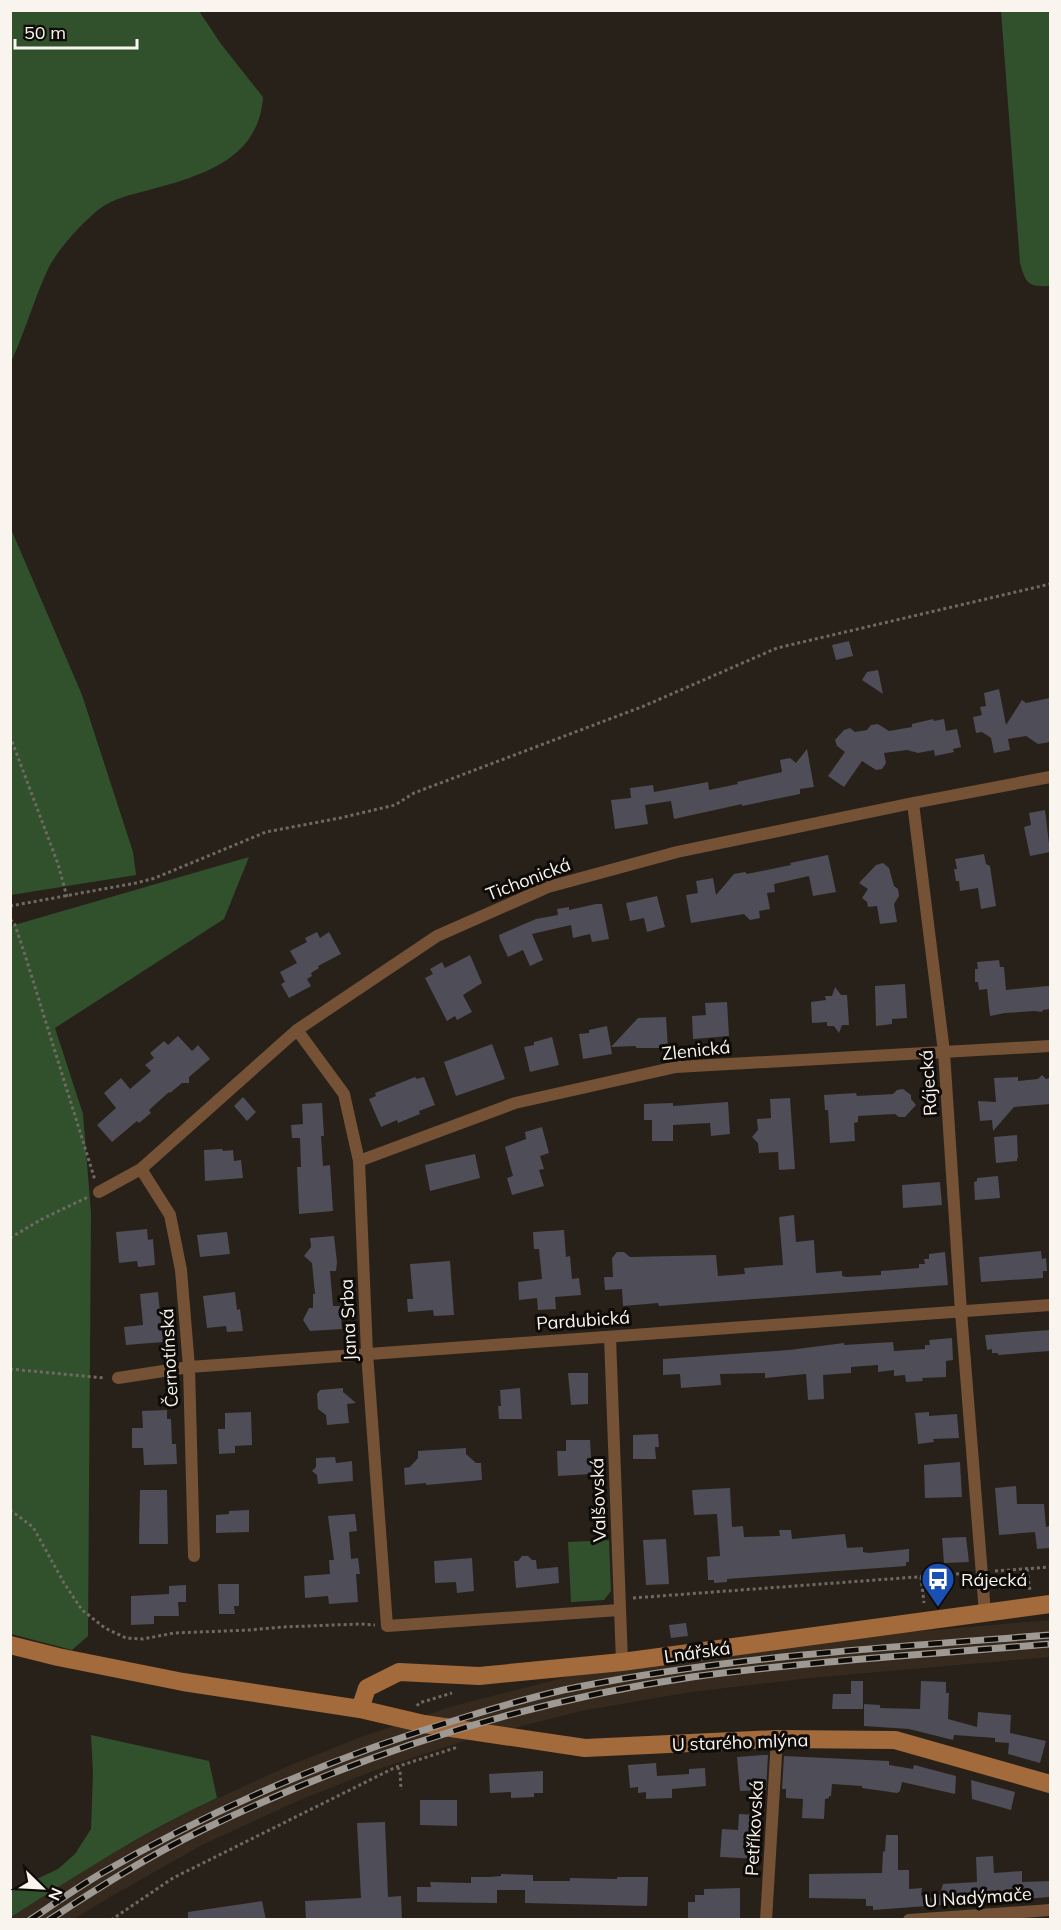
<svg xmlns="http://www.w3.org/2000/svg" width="1061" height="1930" font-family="Mulish,sans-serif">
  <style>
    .built { fill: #352a1d }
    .green { fill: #30512c }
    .building { fill: #4e4d58 }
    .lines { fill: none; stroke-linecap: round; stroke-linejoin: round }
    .path { stroke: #6f6961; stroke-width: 3; stroke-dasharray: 3 3; stroke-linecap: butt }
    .street { stroke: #755135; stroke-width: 12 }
    .secondary { stroke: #a36a3c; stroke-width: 18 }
    .rail-casing { stroke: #9f9993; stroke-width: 7 }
    .rail { stroke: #0e0b08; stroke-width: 4.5; stroke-dasharray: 14; stroke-linecap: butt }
    .labels { text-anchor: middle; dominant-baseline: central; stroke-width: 6; stroke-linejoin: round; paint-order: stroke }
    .street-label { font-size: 18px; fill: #f9f4ee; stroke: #0e0b08 }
    .poi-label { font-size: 18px; fill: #f9f4ee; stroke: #0e0b08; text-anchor: start }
  </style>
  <rect width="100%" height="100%" fill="#282119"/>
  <path class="built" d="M1050,1620V1657L810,1678L691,1692L581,1711L464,1741L373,1771L300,1800L204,1844L110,1897L74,1919L11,1920V1917L91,1865L188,1812L286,1767L361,1737L453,1706L574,1675L806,1641Z"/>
  <path class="green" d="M10,11H199L221,44L263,97C259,160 201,176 149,190C131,195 113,198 98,210C82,223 57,250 48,269C34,299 25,332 11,362Z
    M1001,11H1050V286C1028,287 1026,284 1020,263Z
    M11,529L82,695L133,852L136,875L11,895Z
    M249,857L224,919L55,1028L83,1114L91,1213L88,1636L72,1650L11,1634V926Z
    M609,1540L611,1591L604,1600L571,1602L568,1542Z
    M91,1735L209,1761L217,1798C145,1831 78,1874 11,1917V1891L58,1869L75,1854L91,1829L93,1772Z"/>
  <path class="building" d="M849,641L853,656L836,660L832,645Z
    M878,670L883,694L862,680L867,672Z
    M999,689L1006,725L1022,700L1026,703L1050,698V742L1038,744L1026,736L1008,739L1010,750L994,753L991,738L982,732L976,733L973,717L982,715L980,707L986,706L984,693Z
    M933,719L934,721L944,719L946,731L957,729L961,747L953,749L954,752L935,756L934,750L918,753L907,750L884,753L886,763L882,769L876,770L862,761L844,787L828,776L845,752L837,746L835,740L844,730L850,728L855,732L867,730L871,725L878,724L889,731L912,727V724Z
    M807,749L814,787L800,789V794L742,806V804L674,819L671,801L645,805L648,824L615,829L611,800L631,798L630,788L653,785L654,792L708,782L709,790L738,784L737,782L782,772L780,760L790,758L796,763Z
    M1045,810L1050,852L1030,856L1024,827L1031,825L1029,813Z
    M984,854L986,864L990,866L996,906L981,909L978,888L960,891L959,881H956L954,869H957L955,859Z
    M828,855L836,892L813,896L809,876L774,884L775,892L767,893L770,909L759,911L760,918L750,920L744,914L691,923L686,895L698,893L696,881L713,878L716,895L734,874L745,872L747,874L791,865L790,863Z
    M883,863L889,868L894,886L898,889L899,896L894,904L897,922L880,924L877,906L868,907L867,902L862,898L868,889L859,883L876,865Z
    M657,896L665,927L647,932L644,918L630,921L626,903Z
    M596,904H602L609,939L592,942L590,934L573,938L571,925L532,934L543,960L530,966L523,950L508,957L500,940L499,935L536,919L558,915L557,909L569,907V910Z
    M317,932L320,938L329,932L341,954L318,966L319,968L311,973L312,976L307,979L311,986L289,998L281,984L285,982L280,972L297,963L290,951L307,942L305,938Z
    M470,955L482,983L463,995L472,1012L457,1020L455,1016L447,1021L425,978L433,974L430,969L442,962L445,968Z
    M999,960L1000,967H1004L1006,990L1048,986L1050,987V1009L1043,1010L1042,1012L1035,1011L1005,1013L990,1016L987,989L979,990L978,982H975V969H978L977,962Z
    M905,984L907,1018L892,1019V1024L876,1026L875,986Z
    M835,987L841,995H847L849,1025H842L839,1033L834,1026H827V1022L812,1023L811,1002L826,1000L825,996H832Z
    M727,1002L729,1036L693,1039L692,1016L706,1015L705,1003Z
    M666,1017L668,1048H637L635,1046L611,1047L638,1018Z
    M607,1026L612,1054L583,1059L579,1034L589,1033V1030Z
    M178,1036L192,1051L198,1045L210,1059L189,1077V1083H182L170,1093L169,1092L149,1110L151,1113L139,1123L137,1121L112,1142L97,1125L116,1108L104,1093L121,1078L130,1089L151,1071L145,1065L154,1058L150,1053L164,1041L168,1045Z
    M552,1037L559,1065L530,1072L524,1047L534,1045V1042Z
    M492,1044L505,1079L456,1096L444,1062Z
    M1042,1075L1046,1079L1050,1078V1104L1014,1107L993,1131L992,1120L980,1121L978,1101L996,1102L994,1078L1018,1077V1081L1038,1079Z
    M415,1077L417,1079L424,1077L435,1105L419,1111L420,1114L398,1123L397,1120L381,1127L369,1099L376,1096L375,1093Z
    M903,1089L911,1095V1099L916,1105L905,1117H899L895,1114L858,1116V1122L854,1123L855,1141L830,1143L828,1110H825L824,1095L856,1093L857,1096L893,1094L897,1090Z
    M243,1097L256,1112L247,1121L234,1106Z
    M790,1098L795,1169L779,1170L778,1152L759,1153L758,1143L752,1137L758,1130L757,1119L771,1118L770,1099Z
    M728,1102L730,1134L711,1136L710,1123L673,1125V1141H652V1120H644V1104L673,1103V1106Z
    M322,1103L324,1136H321L323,1166L330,1165L333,1211L299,1214L297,1167H301L300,1138H292L291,1125L303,1124L302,1104Z
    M542,1127L549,1153L540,1156L544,1169L539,1170L544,1186L512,1195L507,1178L513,1176L505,1147L526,1139L525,1132Z
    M1017,1135L1018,1158H1017V1161L996,1163L994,1137Z
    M222,1149L223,1151L233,1150L234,1161L241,1160L243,1178L205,1181L204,1150Z
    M475,1154L480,1178L430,1191L425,1165Z
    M998,1176L1000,1198L975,1200L974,1182L977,1181V1178Z
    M940,1182L942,1205L903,1208L902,1185Z
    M794,1215L796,1242L814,1240L816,1273L842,1271V1276L847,1277L881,1275V1271L919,1268V1264H925L924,1259H929V1254L945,1252L948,1285L659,1306L658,1303L623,1306L622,1289L605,1290L604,1277H613L612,1258L617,1252H624L630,1257L716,1255L718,1276L745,1274L744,1268L783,1265L779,1217Z
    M147,1229L148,1240L153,1239L155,1265L138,1267L137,1261L119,1263L116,1232Z
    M564,1230L566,1257L570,1256L572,1279L579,1278L581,1295L555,1297L556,1309L538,1310L537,1298L519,1300L518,1282L542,1279L539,1249H534L533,1232Z
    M227,1232L230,1254L200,1257L197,1235Z
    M334,1236L337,1262L336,1271H330L333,1306H340L342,1329L310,1331L303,1320L309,1308H313V1294H315L312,1263L304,1256L311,1247L310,1238Z
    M1041,1251L1042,1259L1046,1258L1047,1271H1043V1278L981,1282L979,1257Z
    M450,1261L454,1315L434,1316L433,1310L408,1312L407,1299H413L410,1264Z
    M158,1292L163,1342L126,1345L124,1327L143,1325L140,1294Z
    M235,1292L237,1310L240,1309L243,1331L227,1332L226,1326L207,1328L203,1296Z
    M1050,1330V1351L998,1355V1353H992V1349L987,1350L985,1335Z
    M952,1338L953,1360L946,1361V1377L922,1378L923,1381L906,1382L905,1375L894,1376V1370L878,1372V1365L851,1367V1373L823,1375L824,1399L808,1400L806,1374L765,1378V1373L720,1374L721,1385L681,1388L680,1374L663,1375V1359L789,1350L844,1343V1345L893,1342L894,1351L925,1349V1345H930L929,1340Z
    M568,1373H588V1404L571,1405Z
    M343,1388V1392L356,1403L347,1404L349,1423L327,1425L326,1415L318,1409L317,1394L320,1390Z
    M520,1388L522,1419H499L498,1406H501L500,1390Z
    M167,1410V1419H171L172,1444H176L177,1464L144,1465L143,1448H132V1428H143L142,1411Z
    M251,1412L252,1445L235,1446V1453L219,1454L218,1429H225V1413Z
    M929,1412V1416L957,1414L959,1438L933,1439L934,1442L918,1444L915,1413Z
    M658,1434L659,1447H655L656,1459H633V1435Z
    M566,1440H590L592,1474L558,1476L557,1451H566Z
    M466,1448V1454L476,1463H481L482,1480L426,1485V1483L405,1485L404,1468L410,1467L418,1458V1451Z
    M335,1457L336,1463L352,1461L353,1481L318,1484L317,1475L312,1471L316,1467V1458Z
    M960,1462L962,1497L925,1498L924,1465Z
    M1016,1486L1017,1504H1044L1046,1527L1050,1526V1548L1037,1549L1035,1532L999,1535L995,1488Z
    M730,1488L732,1527L743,1526L744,1537L780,1536L779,1530H791L792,1539L845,1534L847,1548L863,1547V1552L869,1553L909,1549V1562H906V1566L727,1579V1582L714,1583V1580H708L707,1557L720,1556L717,1514L694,1515L692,1490Z
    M140,1490H167L168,1544H139Z
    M249,1510V1532L216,1533V1515L229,1514V1511Z
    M355,1514L357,1531L349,1532L351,1559L358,1558L360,1574H356L358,1602L329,1604L328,1596L305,1598L304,1576L330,1574L329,1560H334L328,1516Z
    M966,1537L969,1562L944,1563L942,1538Z
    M666,1539L669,1584L646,1585L643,1540Z
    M522,1556H528L532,1560H536L537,1569L558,1567L559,1583L516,1588L514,1561H518Z
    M472,1558L474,1591L457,1593L456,1582L435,1583L434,1561Z
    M218,1584H239V1606H234L235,1614H219Z
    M186,1585V1602H178L179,1616H154V1624L131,1625V1596L169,1594V1586Z
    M686,1623L688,1636L671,1638L669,1625Z
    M851,1681H863V1709H832L833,1694H851Z
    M921,1681L946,1682V1693H949L948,1719L977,1727L978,1712L1011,1715L1010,1733L1046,1741L1040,1763L1008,1754L1009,1743L995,1742V1738L954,1735L953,1740L909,1729L864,1726V1704L880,1705V1708L920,1709Z
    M763,1755H768L766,1790L740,1791L737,1757Z
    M784,1756L889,1761V1765L913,1769L914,1765L956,1776L955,1794L902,1782L900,1791L897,1793L862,1788V1786L832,1784L831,1796H829V1798L825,1799L824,1819L802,1818L803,1799L786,1798V1789H782Z
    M656,1763L657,1776L689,1774V1769L705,1768L706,1786L672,1789V1798L646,1799V1792L638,1793V1787L630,1788L628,1765Z
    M543,1771V1793H534V1797L511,1798V1792L490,1793L489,1774Z
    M971,1780L1015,1792L1011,1810L972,1799Z
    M420,1800H457V1826L420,1825Z
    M739,1814L761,1815L759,1859L720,1857L722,1829L738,1830Z
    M385,1822L388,1897L401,1896L402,1920H306L305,1901L361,1898L357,1823Z
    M886,1835H898V1870H909V1889L922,1888L921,1895L938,1900L943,1884L977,1882L976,1857L993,1856L994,1873L1022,1871V1882L1050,1881V1897L873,1910V1906H866V1899L809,1898V1874L882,1873L883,1851L885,1852Z
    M501,1874L533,1875V1881H570V1878L617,1879V1877H648L647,1906L525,1903V1890H497V1903L417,1902V1887H431L430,1882L471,1883V1877H489L501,1876Z
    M740,1888V1918H688V1902H695V1895H704V1889Z
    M262,1901L266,1920H188V1912Z"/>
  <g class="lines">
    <path class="path" d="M10,736L58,864L67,897
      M10,906L136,883L155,878L266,832L340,818L395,805L414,793L644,706L777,648L1050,584
      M10,920L14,922L25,955L95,1180
      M10,1238L42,1219L88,1197
      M10,1369L104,1378
      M10,1510L33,1527L64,1583L82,1610L105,1628L126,1638L143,1639L174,1633L250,1630L282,1627L360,1624L375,1625
      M1027,1569L1030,1591
      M995,1571L1050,1567
      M921,1577L924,1603
      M633,1598L970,1573
      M417,1706L419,1703L452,1693
      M397,1768L400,1769L401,1790
      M111,1920L173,1878L396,1767L458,1747"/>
    <path class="street" d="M913,803L944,1052L961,1312L985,1613
      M297,1030L344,1094L359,1161L367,1353L387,1626L619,1610
      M359,1161L515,1103L676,1067L1050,1046
      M141,1169L170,1215L181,1270L189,1367L194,1556
      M99,1192L141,1169L297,1030L437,936L548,887L677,852L913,803L1050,777
      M610,1337L622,1662
      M118,1378L189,1367L1050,1305
      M766,1920L777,1739
      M909,1920L1050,1910"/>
    <path class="secondary" d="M10,1645L58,1657L183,1682L360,1709L424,1724L585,1748L777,1739L895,1740L1050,1784
      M360,1709L367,1688L399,1672L479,1676L622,1662L1050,1604"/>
    <g class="rail-casing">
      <path id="rail" d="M30,1920C54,1904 78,1887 102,1873C218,1806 341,1754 469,1716C505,1705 542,1694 578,1687C734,1656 893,1647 1050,1635
        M49,1920C98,1888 147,1857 200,1831C355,1756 521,1702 692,1677C811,1661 931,1654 1050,1644"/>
    </g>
    <use href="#rail" class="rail"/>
  </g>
  <defs>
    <g id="bus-pin" transform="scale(1.725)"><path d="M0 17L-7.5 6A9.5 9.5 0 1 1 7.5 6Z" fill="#1a4fb4" stroke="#0e0b08"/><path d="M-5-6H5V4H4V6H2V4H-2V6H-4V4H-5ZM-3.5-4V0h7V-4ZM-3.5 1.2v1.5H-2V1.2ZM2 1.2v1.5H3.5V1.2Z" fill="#fff"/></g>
  </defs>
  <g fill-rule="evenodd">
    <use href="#bus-pin" x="938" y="1579"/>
  </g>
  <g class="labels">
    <g class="street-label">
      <text transform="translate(528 879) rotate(-21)">Tichonická</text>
      <text transform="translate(696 1050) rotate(-6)">Zlenická</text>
      <text transform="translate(928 1083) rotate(-94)">Rájecká</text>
      <text transform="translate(348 1320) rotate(-93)">Jana Srba</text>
      <text transform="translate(583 1320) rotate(-4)">Pardubická</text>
      <text transform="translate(169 1358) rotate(-93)">Černotínská</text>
      <text transform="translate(598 1500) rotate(-92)">Valšovská</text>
      <text transform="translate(697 1652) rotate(-8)">Lnářská</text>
      <text transform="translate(740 1742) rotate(-2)">U starého mlýna</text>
      <text transform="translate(754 1828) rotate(-87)">Petříkovská</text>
      <text transform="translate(978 1897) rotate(-4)">U Nadýmače</text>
    </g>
    <g class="poi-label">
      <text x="961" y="1579">Rájecká</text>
    </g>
  </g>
  <rect width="1061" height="1930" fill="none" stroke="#f9f4ee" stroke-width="24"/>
  <g transform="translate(42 1888) rotate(114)" stroke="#0e0b08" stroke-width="4.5" paint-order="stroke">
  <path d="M0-4.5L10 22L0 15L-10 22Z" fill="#f9f4ee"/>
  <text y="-9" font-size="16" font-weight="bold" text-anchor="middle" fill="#f9f4ee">N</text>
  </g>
  <path d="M15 39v9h122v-9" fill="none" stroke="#f9f4ee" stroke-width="3"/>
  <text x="24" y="39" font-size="18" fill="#f9f4ee" stroke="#0e0b08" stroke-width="4.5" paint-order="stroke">50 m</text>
</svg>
